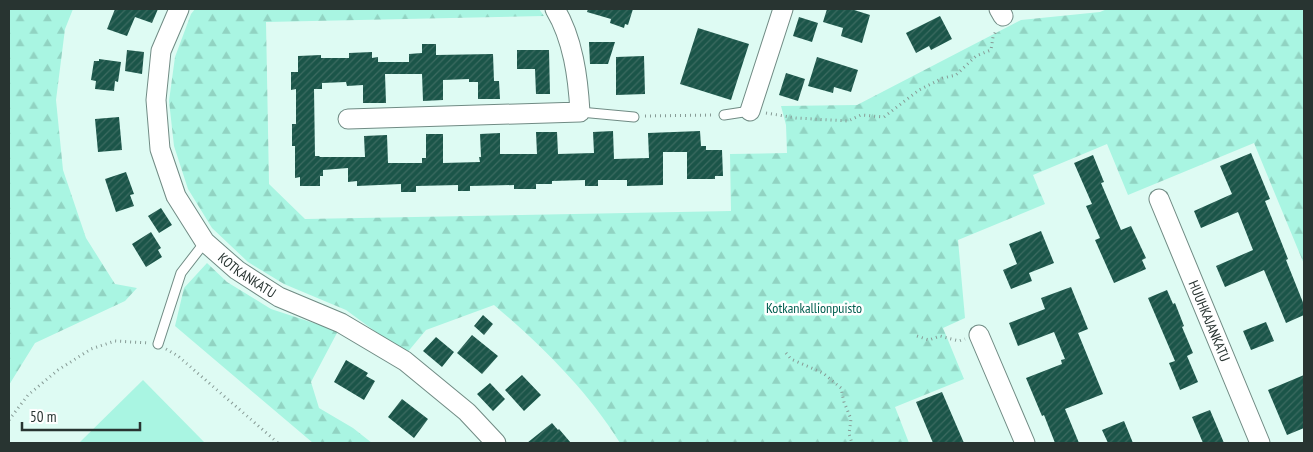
<svg xmlns="http://www.w3.org/2000/svg" width="1313" height="452" font-family="'PT Sans Narrow',sans-serif">
  <style>
    .grass { fill: #a9f5e2 }
    .forest { fill: url(#forest-firs) }
    .building { fill: url(#building-hatch) }
    .lines { fill: none; stroke-linecap: round; stroke-linejoin: round }
    .lane-casing { stroke: #708b84; stroke-width: 11 }
    .street-casing { stroke: #708b84; stroke-width: 21 }
    .path { stroke: #879b96; stroke-width: 3; stroke-dasharray: 1 4; stroke-linecap: butt }
    .lane { stroke: #fff; stroke-width: 9 }
    .street { stroke: #fff; stroke-width: 19 }
    .labels { text-anchor: middle; dominant-baseline: central; stroke-width: 5; stroke-linejoin: round; paint-order: stroke }
    .street-label { font-size: 14px; fill: #283431; stroke: #fff }
    .park-label { font-size: 14px; fill: #005e4f; stroke: #fff }
  </style>
  <defs>
    <pattern id="forest-firs" width="22" height="20" patternUnits="userSpaceOnUse" patternTransform="scale(1.25)"><rect width="22" height="20" fill="#a9f5e2"/><path d="M5 1l3.5 6h-7zM16 11l3.5 6h-7z" fill="#91d3c2"/></pattern>
    <pattern id="building-hatch" width="6" height="6" patternUnits="userSpaceOnUse" patternTransform="scale(1.25)"><rect width="6" height="6" fill="#1b5549"/><path d="M-1 1l2-2M0 6l6-6M5 7l2-2" fill="none" stroke="#3c6b61"/></pattern>
  </defs>
  <rect width="100%" height="100%" fill="#defbf3"/>
  <path class="grass" d="M143,380L205,443H79Z"/>
  <path class="forest" d="M9,9H73L65,29L56,100L63,170L86,238L115,284L137,288L125,301L35,343L9,385Z
    M195,9H539L544,16L266,22L269,184L305,219L731,211L730,154L787,153L786,125L781,106L857,105L1021,20L1100,12L1107,9H1304V264L1254,143L1128,195L1107,144L1033,175L1045,204L958,240L965,318L943,328L964,379L895,407L909,443H620C587,390 541,345 494,305L426,330L406,354L346,310L284,284L248,262L212,228L188,189L174,146L169,101L175,57L191,14Z
    M207,263L227,282L271,309L338,331L311,382L319,408L353,428L372,443H313L175,326L184,288Z"/>
  <path class="building" d="M115,9H158L152,23L135,17L127,36L107,29Z
    M588,9H633L628,25L625,24L624,28L610,23L611,19L587,12Z
    M827,9H851L870,15L862,43L841,36L843,28L823,22Z
    M940,16L952,39L931,50L929,46L916,53L906,33Z
    M799,17L818,23L812,42L793,36Z
    M698,28L749,44L731,100L680,84Z
    M589,42H615L608,64H590Z
    M422,44H436V55L493,54L494,81H499L500,99H478V82H469V79L443,80V100L423,101L422,74H385L386,103H363V85L347,86L346,82L322,83V89H314L315,156H319L320,157H365L364,136L387,135L388,163H422V158H426V134H443V163L480,162L479,157H481L480,134L500,133V154H537L536,132H557L558,154L594,153L593,132L613,131L614,159L649,158L648,133L700,131L701,146H706V150H722L723,176H715V179H687V152H663V185L627,186V180H598V186H585V180L552,181V184H536V189H514V185L470,186V191H458V185L416,186V192H401V184L357,186V181L348,182V168L323,170V176H320V186H300V177L295,178V146H292V124H296V89L291,90V72H298V56L321,55V58H349V53L372,52V58L378,57V62H409V54L422,53Z
    M127,50L144,52L142,74L125,71Z
    M517,50H549L550,94H536L535,69H517Z
    M644,56L645,94L616,95V57Z
    M817,57L858,70L851,92L834,87L833,93L808,86Z
    M99,59L121,62L118,82L115,81L114,91L95,89L96,81L91,80L94,61H99Z
    M786,73L805,79L798,101L779,95Z
    M119,117L122,150L98,152L95,119Z
    M1251,153L1270,199L1265,201L1288,259L1286,260L1304,305V315L1286,323L1264,270L1225,287L1216,266L1253,250L1238,212L1201,228L1194,211L1232,194L1220,166Z
    M1093,155L1104,182L1101,183L1121,230L1131,226L1146,258L1142,260L1146,269L1114,283L1095,240L1100,238L1086,206L1092,204L1074,163Z
    M126,172L134,194L130,195L134,206L116,212L105,179Z
    M161,208L172,225L159,233L148,216Z
    M1041,231L1054,263L1029,273L1032,281L1011,289L1003,270L1017,264L1009,244Z
    M151,232L161,248L158,250L162,257L146,267L132,244Z
    M1071,287L1088,329L1078,333L1103,394L1065,409L1079,443H1055L1044,415L1042,416L1026,378L1062,364L1061,360L1065,359L1054,332L1018,346L1009,323L1045,309L1041,298Z
    M1167,290L1173,304L1175,303L1184,326L1182,327L1193,353L1187,356L1198,382L1180,390L1169,363L1175,361L1148,298Z
    M483,315L493,324L484,335L474,326Z
    M1266,322L1274,341L1251,350L1243,331Z
    M472,335L498,356L482,374L457,353Z
    M436,337L454,352L442,367L423,351Z
    M346,360L368,373L366,376L375,381L364,400L334,382Z
    M522,375L541,395L524,411L505,390Z
    M1304,375V428L1287,435L1268,390Z
    M490,383L505,399L493,411L477,394Z
    M942,392L964,443H933L916,402Z
    M402,399L428,419L414,438L388,417Z
    M1210,410L1224,443H1203L1192,417Z
    M1124,421L1133,443H1108L1102,430Z
    M552,423L558,430L559,429L571,443H527Z"/>
  <g class="lines">
    <g class="lane-casing">
      <path id="lane" d="M580,112L634,117
        M724,115L750,111
        M158,344L181,273L205,242"/>
    </g>
    <g class="street-casing">
      <g id="street">
        <path id="s1" d="M179,9L161,51L156,100L160,149L176,196L205,242L237,270L279,297L341,323L405,361L467,412L496,443"/>
        <path d="M999,9L1003,16"/>
        <path d="M750,111L783,9"/>
        <path d="M348,119L580,112C578,77 573,39 555,9"/>
        <path id="s2" d="M1159,199L1260,443"/>
        <path d="M979,335L1025,443"/>
      </g>
    </g>
    <path class="path" d="M766,113L796,118L848,121L861,115L884,117L919,90L943,78L956,75L976,56L991,50L993,37L996,31
      M645,116L714,115
      M917,336L929,340L940,336L959,341L965,339
      M166,349L178,356L278,443
      M786,353L791,359L823,373L841,388L844,402L851,419L849,434L852,443
      M9,420L28,395L58,370L91,349L115,341L149,343"/>
    <use href="#lane" class="lane"/>
    <use href="#street" class="street"/>
  </g>
  <g class="labels">
    <g class="street-label">
      <text stroke="none"><textPath href="#s1" startOffset="302">KOTKANKATU</textPath></text>
      <text stroke="none"><textPath href="#s2" startOffset="132">HUUHKAJANKATU</textPath></text>
    </g>
    <g class="park-label">
      <text x="814" y="308">Kotkankallionpuisto</text>
    </g>
  </g>
  <rect width="1313" height="452" fill="none" stroke="#283431" stroke-width="20"/>
  <path d="M22 422v8h118v-8" fill="none" stroke="#283431" stroke-width="2.5"/>
  <text x="30" y="422" font-size="15" fill="#283431" stroke="#ffffff" stroke-width="4" paint-order="stroke">50 m</text>
</svg>
